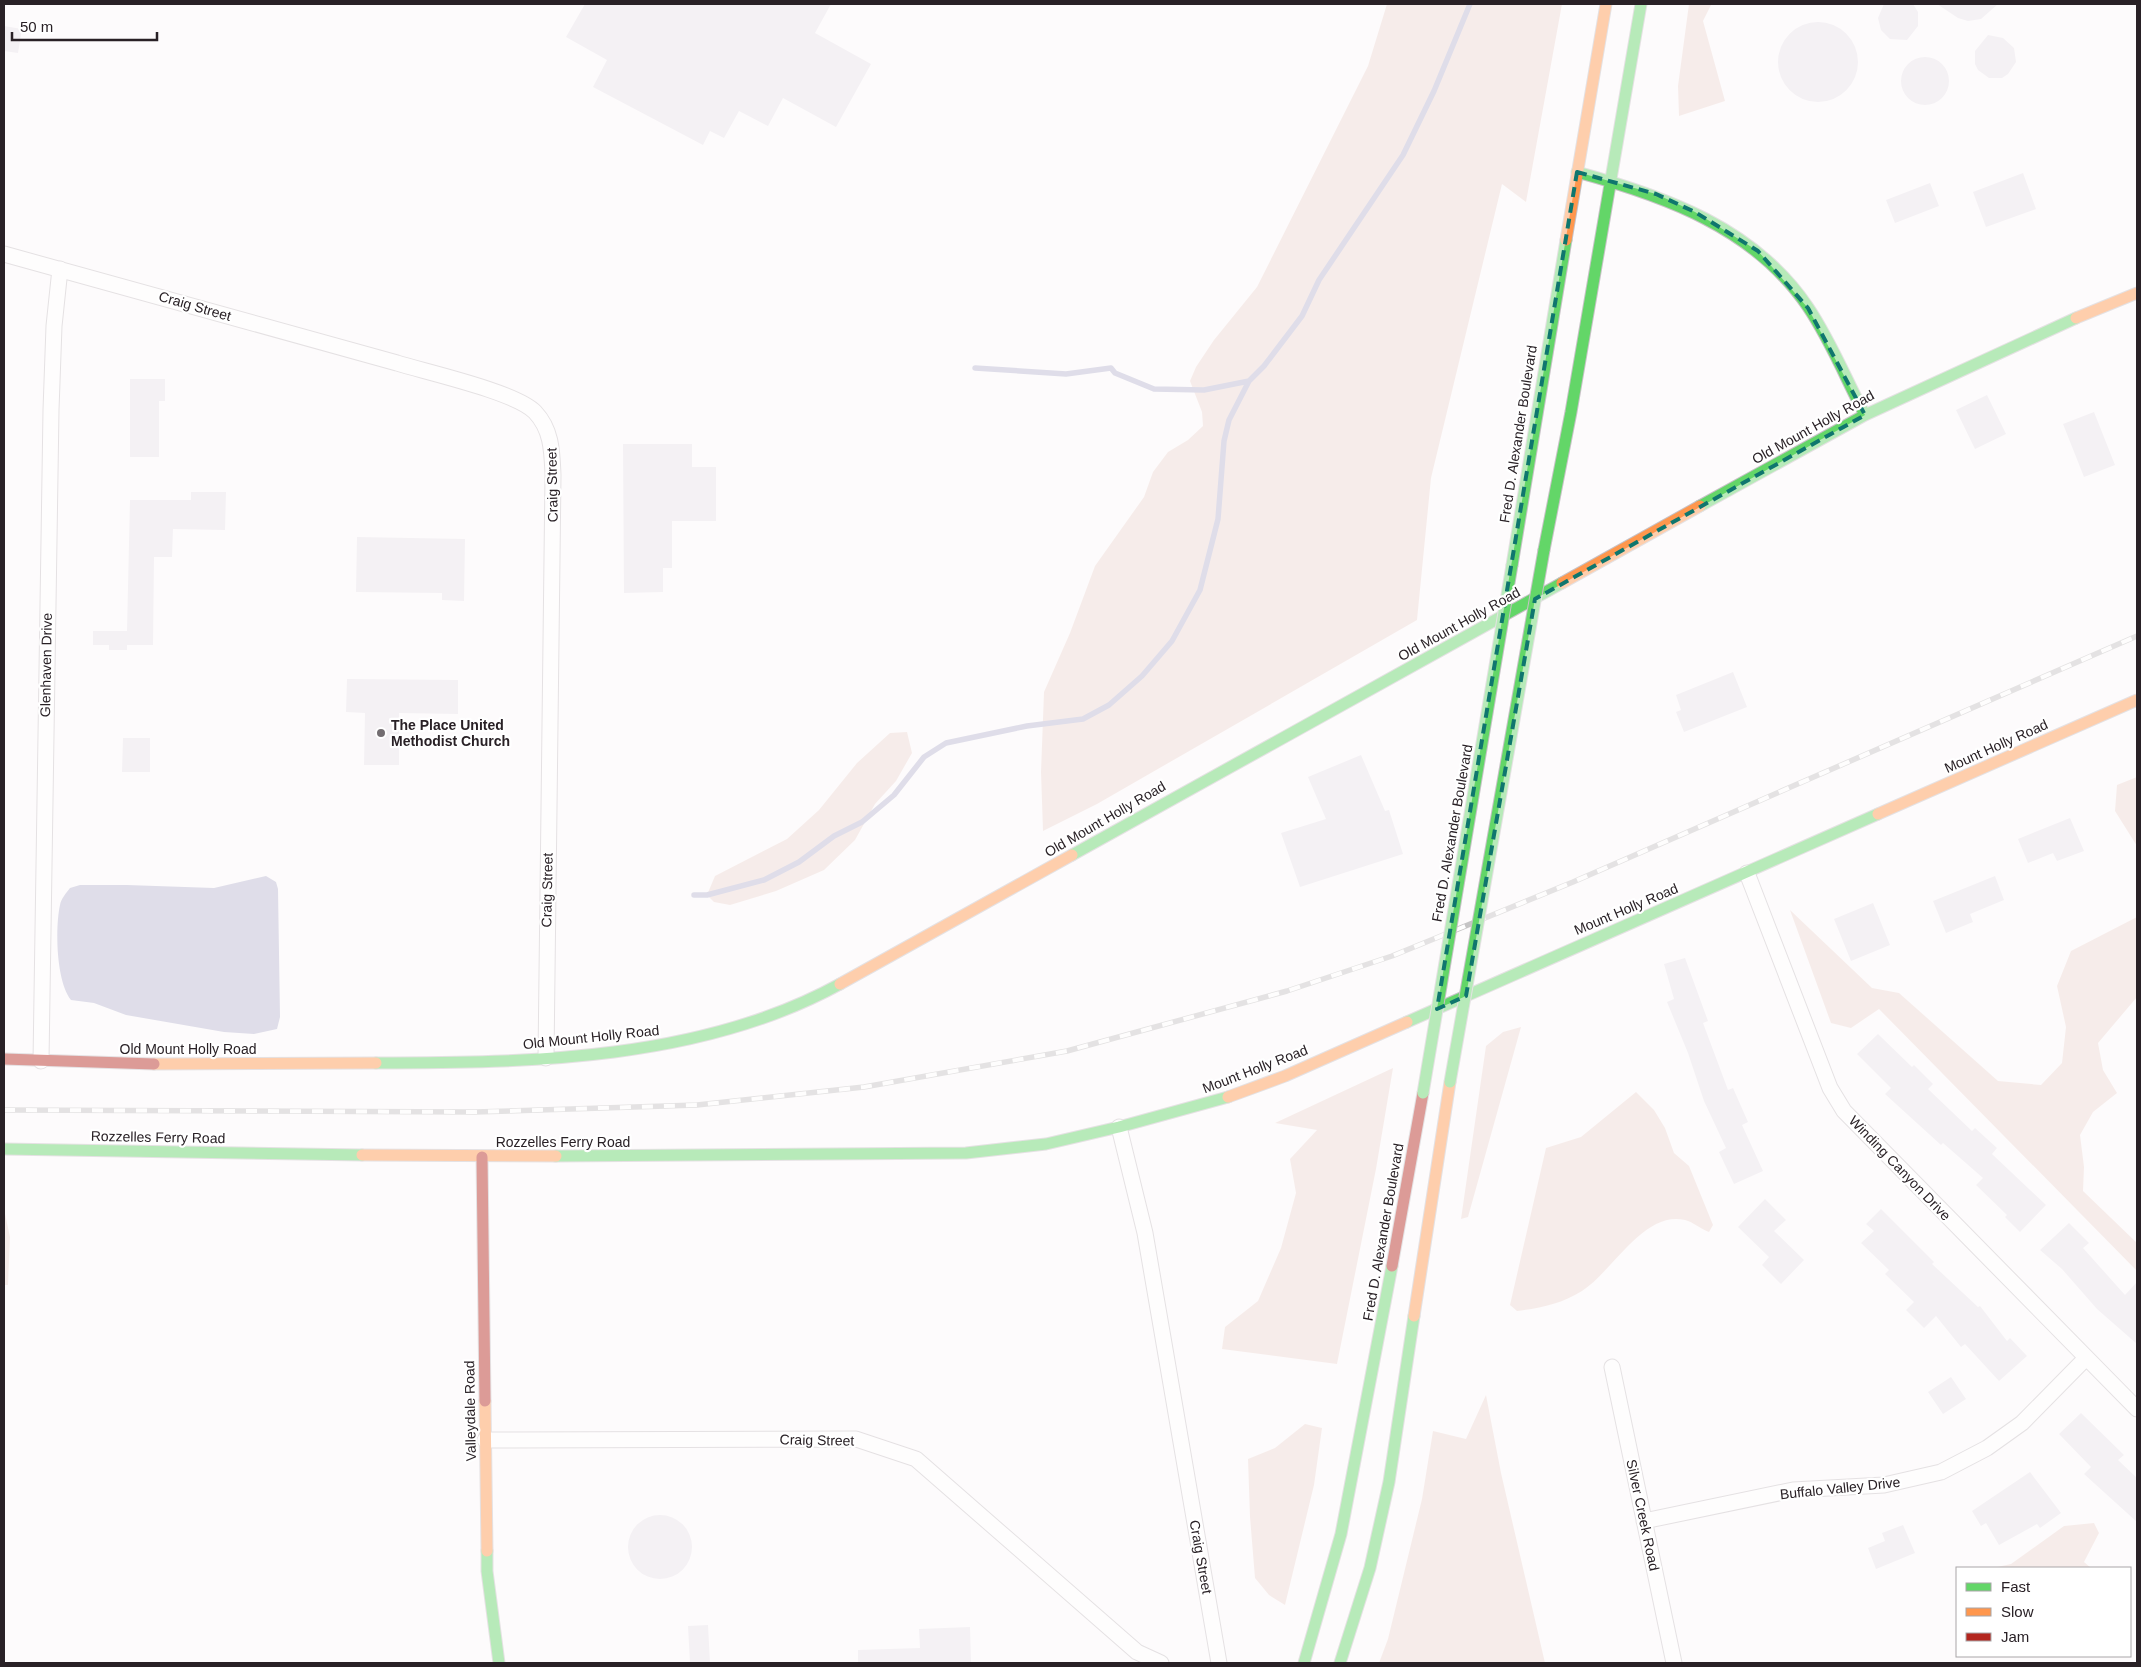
<svg xmlns="http://www.w3.org/2000/svg" width="2141" height="1667" font-family="Arial,sans-serif">
  <style>
    .green { fill: #eedad6 }
    .water { fill: #bab9d3 }
    .lines { fill: none; stroke-linecap: round; stroke-linejoin: round }
    .stream { stroke: #bab9d3; stroke-width: 5.5 }
    .building { fill: #e9e4ec }
    .street-casing { stroke: #c7c2c6; stroke-width: 17 }
    .fast-casing { stroke: #c7c2c6; stroke-width: 13 }
    .slow-casing { stroke: #c7c2c6; stroke-width: 13 }
    .jam-casing { stroke: #c7c2c6; stroke-width: 13 }
    .street { stroke: #fffeff; stroke-width: 15 }
    .fast { stroke: #63d668; stroke-width: 11 }
    .slow { stroke: #ff974d; stroke-width: 11 }
    .jam { stroke: #b3261e; stroke-width: 11 }
    .rail-casing { stroke: #c5c4c5; stroke-width: 5.5 }
    .rail { stroke: #fff; stroke-width: 4; stroke-dasharray: 11; stroke-linecap: butt }
    .fast-bridge-casing { stroke: #c7c2c6; stroke-width: 13; stroke-linecap: butt }
    .fast-bridge { stroke: #63d668; stroke-width: 11 }
    .marked { fill: none; stroke: #0f766e; stroke-width: 4; stroke-dasharray: 10 6; stroke-linejoin: round }
    .poi-dot { fill: #736d71; stroke: #fff; stroke-width: 2 }
    .labels { text-anchor: middle; dominant-baseline: central; stroke-width: 4.5; stroke-linejoin: round; paint-order: stroke }
    .street-label { font-size: 14px; fill: #292126; stroke: #fff }
    .poi-label { font-size: 14px; font-weight: bold; fill: #292126; stroke: #fff; text-anchor: start }
  </style>
  <rect width="100%" height="100%" fill="#fdfbfc"/>
  <path class="green" d="M1387,4H1562L1526,202L1502,184L1431,478L1417,620L1097,804L1043,831L1041,772L1044,692L1070,633L1095,566L1144,497L1153,472L1168,452L1188,440L1203,426L1202,412L1190,381L1196,367L1214,340L1257,287L1368,66Z
    M1689,4L1711,5L1703,21L1725,101L1679,116L1678,86Z
    M907,732L912,753L896,781L875,804L855,840L824,870L776,891L730,905L714,902L707,895L715,876L787,839L819,810L857,763L890,733Z
    M2137,777V846L2115,811L2117,785Z
    M1790,910L1872,988L1899,993L1998,1081L2041,1085L2062,1063L2066,1027L2057,986L2071,951L2137,917V997L2098,1043L2103,1070L2117,1093L2093,1112L2080,1135L2084,1167L2083,1191L2137,1243V1271L1879,1009L1851,1028L1831,1023Z
    M1521,1027L1468,1217L1461,1219L1486,1046L1503,1032Z
    M1393,1068L1376,1169L1337,1364L1222,1349L1225,1327L1258,1301L1281,1248L1296,1193L1290,1159L1317,1130L1275,1123Z
    M1636,1092L1654,1110L1665,1128L1674,1153L1689,1166L1713,1225L1709,1232C1701,1229 1693,1222 1685,1220C1644,1210 1612,1272 1582,1291C1561,1304 1541,1308 1517,1311L1510,1305L1546,1148L1581,1137Z
    M4,1209L10,1237L8,1285H4Z
    M1486,1395L1501,1473L1545,1663H1379L1388,1639L1422,1499L1433,1431L1466,1439Z
    M1305,1424L1322,1428L1314,1485L1285,1605L1269,1595L1255,1578L1250,1517L1248,1459L1275,1448Z
    M2094,1523L2099,1533L2084,1562L2091,1568H1993L2011,1564L2064,1526Z"/>
  <path class="water" d="M266,876L276,882L278,889L280,1017L277,1029L254,1034L224,1032L126,1015L94,1003L71,1000C56,981 55,928 60,905C61,899 66,893 70,888L80,885H127L214,888Z"/>
  <g class="lines">
    <path class="stream" d="M975,368L1066,374L1111,368L1115,373L1154,389L1204,390L1249,381
      M694,895H707L764,880L799,862L834,836L862,822L894,795L924,757L946,743L1027,726L1083,719L1109,705L1142,676L1172,641L1200,590L1218,519L1224,441L1229,420L1249,381L1264,366L1302,316L1319,280L1403,155L1434,91L1470,4"/>
  </g>
  <path class="building" d="M585,4H831L815,33L871,64L836,127L783,98L768,126L739,111L724,138L710,131L703,145L593,87L607,60L566,37Z
    M1884,4H1913L1918,12V26L1907,40L1890,39L1881,30L1878,18Z
    M1937,4H1998L1981,19L1968,21L1958,18Z
    M1778 62a40 40 0 1 1 80 0a40 40 0 1 1-80 0Z
    M4,26L22,29L18,53L4,51Z
    M1988,35L2003,38L2014,48L2016,62L2008,74L2002,78H1989L1978,70L1975,64V51Z
    M1901 81a24 24 0 1 1 48 0a24 24 0 1 1-48 0Z
    M2023,173L2036,209L1986,227L1973,192Z
    M1930,183L1939,206L1895,223L1886,200Z
    M130,379H165V401H159V457H130Z
    M1987,395L2006,434L1975,449L1956,410Z
    M2094,412L2115,465L2084,477L2063,424Z
    M623,444H692V467H716V521H672V568H663V592L624,593Z
    M191,492H226L225,530L173,529L172,557H154L153,645H127V650H109V645H93V631H127L130,500H191Z
    M357,537L465,539L464,601L442,600V593L356,592Z
    M1733,672L1747,707L1684,732L1676,712L1681,710L1676,695Z
    M347,679L458,680V714L399,713V765H364L365,713L346,712Z
    M123,738H150V772H122Z
    M1361,755L1385,811L1389,810L1403,854L1300,887L1281,833L1326,819L1308,777Z
    M2070,818L2084,851L2057,861L2053,853L2028,863L2018,839Z
    M1995,876L2004,900L1970,914L1973,922L1946,933L1933,901Z
    M1873,903L1890,945L1851,961L1834,919Z
    M1685,958L1708,1021L1703,1023L1728,1090L1733,1088L1748,1122L1742,1125L1763,1171L1734,1184L1719,1152L1726,1148L1704,1101L1688,1053L1667,1002L1674,999L1664,964Z
    M1878,1034L1912,1067L1914,1065L1933,1084L1928,1089L1972,1131L1975,1128L1997,1148L1992,1154L2046,1205L2020,1232L2005,1217L2007,1215L1976,1185L1983,1178L1943,1143L1941,1145L1885,1094L1891,1088L1857,1054Z
    M1765,1199L1786,1220L1774,1231L1804,1260L1781,1284L1762,1265L1769,1257L1738,1227Z
    M1881,1209L1934,1262L1932,1264L1978,1307L1980,1306L2007,1341L2010,1338L2027,1356L1999,1381L1965,1344L1961,1347L1936,1316L1924,1328L1906,1310L1914,1302L1885,1274L1889,1270L1861,1243L1874,1231L1866,1224Z
    M2069,1223L2089,1243L2083,1248L2125,1295L2137,1282V1344L2097,1309L2062,1269L2040,1250Z
    M1951,1377L1966,1399L1943,1414L1928,1392Z
    M2081,1413L2124,1455L2118,1460L2137,1478V1522L2084,1474L2091,1467L2059,1434Z
    M2030,1472L2061,1513L2040,1528L2037,1524L1999,1545L1986,1523L1981,1526L1972,1511Z
    M628 1547a32 32 0 1 1 64 0a32 32 0 1 1-64 0Z
    M1903,1525L1915,1553L1876,1569L1868,1548L1885,1541L1882,1533Z
    M708,1625L710,1663H690L688,1626Z
    M970,1627L971,1663H858V1650L920,1648L919,1629Z"/>
  <g class="lines">
    <g class="street-casing">
      <path id="street" d="M4,254C135,290 266,326 397,363C426,372 516,392 535,412C552,430 552,452 553,475L546,1058
        M1747,873L1830,1088L1844,1111L2137,1409
        M41,1061L51,410L54,326L60,269
        M1119,1127L1145,1233L1219,1663
        M1612,1367L1674,1663
        M485,1440L856,1439L916,1459L1137,1652L1161,1663
        M1644,1521L1793,1490L1884,1485L1941,1472L1987,1448L2022,1423L2086,1358"/>
    </g>
    <g class="fast-casing">
      <path id="fast" d="M1577,172C1665,196 1755,228 1808,307C1831,341 1846,379 1865,415
        M1700,506L1865,415L2076,318
        M1544,550L1571,412L1641,4
        M1512,565L1566,240
        M1072,855L1562,583
        M1407,1022L1878,814
        M376,1063C530,1063 702,1060 840,984
        M4,1149L362,1155
        M556,1156L966,1153L1046,1144L1119,1127L1228,1097
        M487,1551V1571L499,1663
        M1304,1663L1341,1534L1392,1266
        M1340,1663L1370,1568L1389,1482L1414,1316"/>
    </g>
    <g class="slow-casing">
      <path id="slow" d="M1566,240L1606,4
        M2076,318L2137,293
        M1562,583L1700,506
        M1878,814L2137,700
        M840,984L1072,855
        M154,1064L376,1063
        M1228,1097L1285,1076L1407,1022
        M362,1155L556,1156
        M1414,1316L1450,1082
        M485,1401L487,1551"/>
    </g>
    <g class="jam-casing">
      <path id="jam" d="M4,1059L154,1064
        M482,1157L485,1401
        M1392,1266L1423,1093"/>
    </g>
    <use href="#street" class="street"/>
    <use href="#fast" class="fast"/>
    <use href="#slow" class="slow"/>
    <use href="#jam" class="jam"/>
    <g class="rail-casing">
      <path id="rail" d="M4,1110L475,1112L697,1105L864,1087L1067,1051L1287,991L1392,956L1573,882L2137,636"/>
    </g>
    <use href="#rail" class="rail"/>
    <g class="fast-bridge-casing">
      <path id="fast-bridge" d="M1450,1082L1544,550
        M1423,1093L1512,565"/>
    </g>
    <use href="#fast-bridge" class="fast-bridge"/>
  </g>
  <path d="M0 0H2141V1667H0ZM1577,172L1656,194L1695,212L1758,251L1808,308L1865,415L1535,599L1466,996L1437,1009Z" fill="#fdfbfc" fill-opacity=".55" fill-rule="evenodd"/>
  <path class="marked" d="M1577,172L1656,194L1695,212L1758,251L1808,308L1865,415L1535,599L1466,996L1437,1009Z"/>
  <circle class="poi-dot" cx="381" cy="733" r="5"/>
  <g class="labels">
    <g class="street-label">
      <text transform="translate(195 306) rotate(16)">Craig Street</text>
      <text transform="translate(1813 427) rotate(-29)">Old Mount Holly Road</text>
      <text transform="translate(1518 434) rotate(-81)">Fred D. Alexander Boulevard</text>
      <text transform="translate(552 485) rotate(-91)">Craig Street</text>
      <text transform="translate(1459 624) rotate(-29)">Old Mount Holly Road</text>
      <text transform="translate(46 665) rotate(-89)">Glenhaven Drive</text>
      <text transform="translate(1996 746) rotate(-24)">Mount Holly Road</text>
      <text transform="translate(1105 819) rotate(-30)">Old Mount Holly Road</text>
      <text transform="translate(1452 833) rotate(-80)">Fred D. Alexander Boulevard</text>
      <text transform="translate(547 890) rotate(-89)">Craig Street</text>
      <text transform="translate(1626 909) rotate(-23)">Mount Holly Road</text>
      <text transform="translate(591 1037) rotate(-6)">Old Mount Holly Road</text>
      <text x="188" y="1049">Old Mount Holly Road</text>
      <text transform="translate(1255 1069) rotate(-21)">Mount Holly Road</text>
      <text transform="translate(158 1137) rotate(1)">Rozzelles Ferry Road</text>
      <text x="563" y="1142">Rozzelles Ferry Road</text>
      <text transform="translate(1900 1168) rotate(46)">Winding Canyon Drive</text>
      <text transform="translate(1383 1232) rotate(-80)">Fred D. Alexander Boulevard</text>
      <text transform="translate(470 1411) rotate(-91)">Valleydale Road</text>
      <text transform="translate(817 1440) rotate(1)">Craig Street</text>
      <text transform="translate(1840 1488) rotate(-6)">Buffalo Valley Drive</text>
      <text transform="translate(1643 1515) rotate(78)">Silver Creek Road</text>
      <text transform="translate(1201 1557) rotate(80)">Craig Street</text>
    </g>
    <g class="poi-label">
      <text x="391" y="725">The Place United<tspan x="391" dy="16">Methodist Church</tspan></text>
    </g>
  </g>
  <rect width="2141" height="1667" fill="none" stroke="#292126" stroke-width="10"/>
  <rect x="1956" y="1567" width="175" height="90" fill="#ffffff" stroke="#a9a6a8"/>
  <rect x="1966" y="1583" width="25" height="8" fill="#63d668" stroke="#a9a6a8"/>
  <text x="2001" y="1592" font-size="15" fill="#292126">Fast</text>
  <rect x="1966" y="1608" width="25" height="8" fill="#ff974d" stroke="#a9a6a8"/>
  <text x="2001" y="1617" font-size="15" fill="#292126">Slow</text>
  <rect x="1966" y="1633" width="25" height="8" fill="#b3261e" stroke="#a9a6a8"/>
  <text x="2001" y="1642" font-size="15" fill="#292126">Jam</text>
  <path d="M12 32v8h145v-8" fill="none" stroke="#292126" stroke-width="2.5"/>
  <text x="20" y="32" font-size="15" fill="#292126" stroke="#ffffff" stroke-width="4" paint-order="stroke">50 m</text>
</svg>
